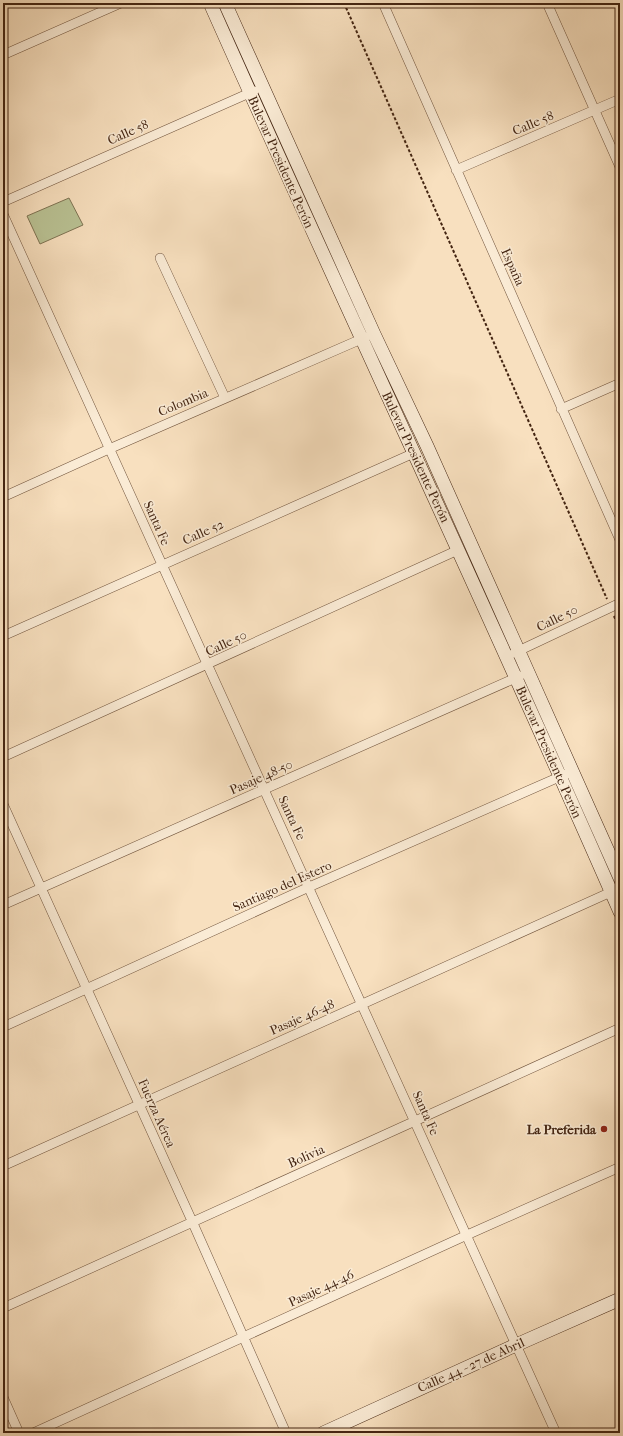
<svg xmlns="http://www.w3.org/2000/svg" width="623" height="1436" font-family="'IM FELL French Canon',serif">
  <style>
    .green { fill: #bac395; stroke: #7f7454 }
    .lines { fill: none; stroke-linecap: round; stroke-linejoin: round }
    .street-casing { stroke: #71543d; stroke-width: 10 }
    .secondary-casing { stroke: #442512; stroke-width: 14 }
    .path { stroke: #442512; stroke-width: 2; stroke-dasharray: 3 2; stroke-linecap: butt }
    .street { stroke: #faebd5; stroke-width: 9 }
    .secondary { stroke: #faebd5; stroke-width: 13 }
    .poi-dot { fill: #8f2418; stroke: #faebd5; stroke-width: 1.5 }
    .labels { text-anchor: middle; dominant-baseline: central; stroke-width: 3; stroke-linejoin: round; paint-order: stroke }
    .street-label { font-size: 13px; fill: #442512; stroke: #faebd5 }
    .poi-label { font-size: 13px; font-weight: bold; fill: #442512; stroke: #faebd5; text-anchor: end }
  </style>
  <rect width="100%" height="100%" fill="#f8e0bf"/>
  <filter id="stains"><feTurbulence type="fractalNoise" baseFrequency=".005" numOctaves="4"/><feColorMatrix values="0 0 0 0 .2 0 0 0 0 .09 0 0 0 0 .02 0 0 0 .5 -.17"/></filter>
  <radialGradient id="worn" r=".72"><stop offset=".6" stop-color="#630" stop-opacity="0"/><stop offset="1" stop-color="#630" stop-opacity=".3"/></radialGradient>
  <path class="green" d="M69,198L83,225L40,244L27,216Z"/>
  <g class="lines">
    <g class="street-casing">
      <path id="street" d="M383,3L620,540
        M547,3L620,167
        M3,55L121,3
        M456,170L620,99
        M3,202L254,91
        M3,214C187,620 372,1027 556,1433
        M160,258L225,398
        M561,409L620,383
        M3,497L109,449L366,337
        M3,636L414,453
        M514,653L620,603
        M3,757L458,550
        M3,804L192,1221L286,1433
        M3,905L520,676
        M3,1027L309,887L566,774
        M3,1166L611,892
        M3,1308L620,1028
        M3,1397L19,1433
        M33,1433L467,1235L620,1167"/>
    </g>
    <g class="secondary-casing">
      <path id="secondary" d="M210,3C345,307 487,607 620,912
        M225,3L374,334L427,446L620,878
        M323,1433L516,1345L620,1299"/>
    </g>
    <path class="path" d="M344,3L607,599
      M614,616L620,630"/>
    <use href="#street" class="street"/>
    <use href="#secondary" class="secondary"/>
  </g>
  <circle class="poi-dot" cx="604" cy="1129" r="4"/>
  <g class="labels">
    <g class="street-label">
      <text transform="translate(533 123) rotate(-23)">Calle 58</text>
      <text transform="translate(128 132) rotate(-24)">Calle 58</text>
      <text transform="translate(281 162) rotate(66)">Bulevar Presidente Perón</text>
      <text transform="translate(513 267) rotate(66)">España</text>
      <text transform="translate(183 402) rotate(-23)">Colombia</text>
      <text transform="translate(416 457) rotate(65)">Bulevar Presidente Perón</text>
      <text transform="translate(157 523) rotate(66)">Santa Fe</text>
      <text transform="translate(203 532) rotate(-24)">Calle 52</text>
      <text transform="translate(557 618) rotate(-26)">Calle 50</text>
      <text transform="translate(226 643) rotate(-25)">Calle 50</text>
      <text transform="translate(549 752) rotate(66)">Bulevar Presidente Perón</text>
      <text transform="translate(261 777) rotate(-24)">Pasaje 48-50</text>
      <text transform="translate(292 818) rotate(65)">Santa Fe</text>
      <text transform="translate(282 886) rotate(-24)">Santiago del Estero</text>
      <text transform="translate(302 1017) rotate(-24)">Pasaje 46-48</text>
      <text transform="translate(157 1113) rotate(66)">Fuerza Aérea</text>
      <text transform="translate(426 1113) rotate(66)">Santa Fe</text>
      <text transform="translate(306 1156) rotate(-24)">Bolivia</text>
      <text transform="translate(321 1288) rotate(-25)">Pasaje 44-46</text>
      <text transform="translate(471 1365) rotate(-24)">Calle 44 - 27 de Abril</text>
    </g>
    <g class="poi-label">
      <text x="596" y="1129">La Preferida</text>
    </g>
  </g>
  <rect width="623" height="1436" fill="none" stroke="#f8e0bf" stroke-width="16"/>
  <rect x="4" y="4" width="615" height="1428" fill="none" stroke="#442512" stroke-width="2"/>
  <rect x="8" y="8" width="607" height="1420" fill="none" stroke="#442512"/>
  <rect width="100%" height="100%" filter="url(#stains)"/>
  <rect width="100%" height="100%" fill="url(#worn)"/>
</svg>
